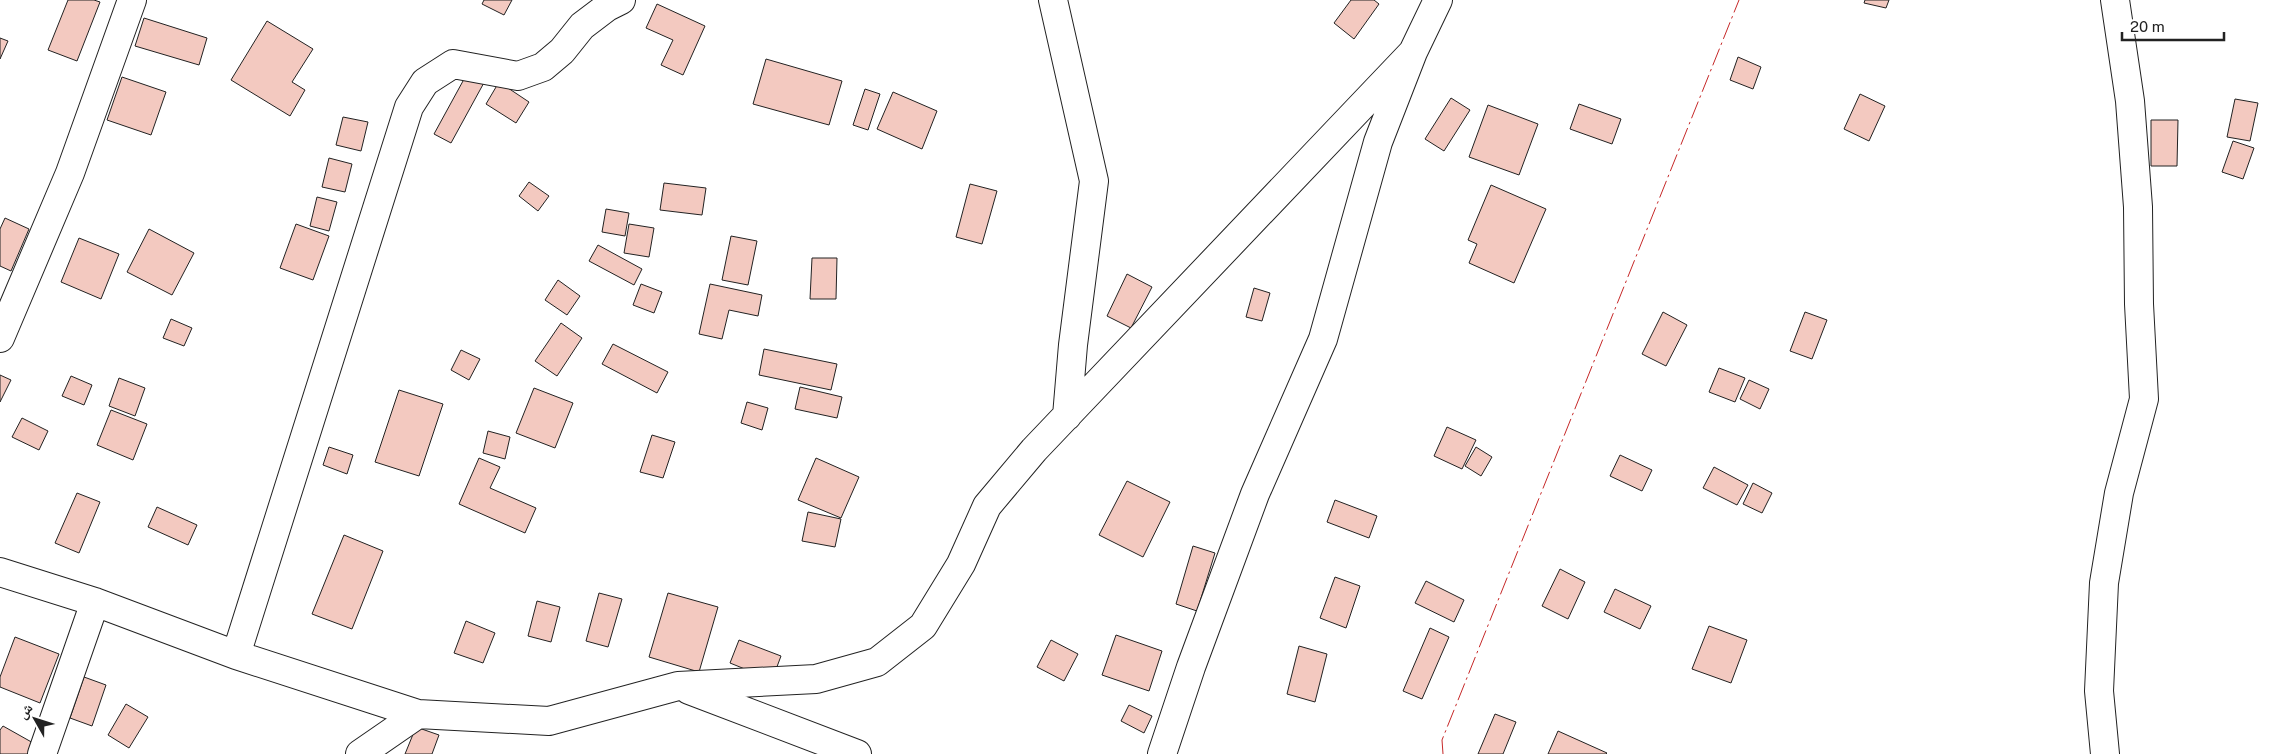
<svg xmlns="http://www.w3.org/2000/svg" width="2292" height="754" font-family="'Public Sans','Noto Naskh Arabic',sans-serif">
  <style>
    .building { fill: #f3c9c0; stroke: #222 }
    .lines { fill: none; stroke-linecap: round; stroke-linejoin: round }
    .minor-casing { stroke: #222; stroke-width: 30 }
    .minor { stroke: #fff; stroke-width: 28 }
    .power { stroke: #c62828; stroke-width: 1; stroke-dasharray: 18 4 2.5 4; stroke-linecap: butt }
  </style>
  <rect width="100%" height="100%" fill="#fff"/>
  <path class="building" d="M68,0H94L100,2L77,61L48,50Z
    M484,0H512L504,15L482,4Z
    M1351,0H1374L1379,4L1354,39L1334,23Z
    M1865,0H1889L1886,8L1864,3Z
    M657,4L705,26L683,75L661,65L673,40L646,28Z
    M144,18L207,38L199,65L135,46Z
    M267,21L313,49L292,82L305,90L290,116L231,80Z
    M0,38L8,41L0,59Z
    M1738,57L1761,67L1753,89L1730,80Z
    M766,59L842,81L829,125L753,104Z
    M469,70L486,79L451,143L434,134Z
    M122,77L166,92L151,135L107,120Z
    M499,82L529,102L516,123L486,104Z
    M865,89L880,94L868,130L853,125Z
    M893,92L937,111L922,149L877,129Z
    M1860,94L1885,106L1869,141L1844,129Z
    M1451,98L1470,110L1444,151L1425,139Z
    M2235,99L2258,103L2250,141L2227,137Z
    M1579,104L1621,119L1612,144L1570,129Z
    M1488,105L1538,124L1519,175L1469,157Z
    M343,117L368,122L361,151L336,145Z
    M2151,120H2178L2177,166H2151Z
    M2233,141L2254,148L2243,179L2222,172Z
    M329,158L352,164L345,192L322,187Z
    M529,182L549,196L538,211L519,196Z
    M664,183L706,188L702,215L660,210Z
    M970,184L997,191L982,244L956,237Z
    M1491,185L1546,209L1514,283L1469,263L1477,244L1468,240Z
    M317,197L337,202L329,231L310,226Z
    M606,209L629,213L625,236L602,232Z
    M5,218L29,229L11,271L0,266V229Z
    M296,224L329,236L313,280L280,268Z
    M629,224L654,228L649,257L624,253Z
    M149,229L194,253L172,295L127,272Z
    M731,236L757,241L748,285L722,280Z
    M79,238L119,254L101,299L61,282Z
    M598,245L642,269L634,285L589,261Z
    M812,258H837L836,299H810Z
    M1127,274L1152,287L1131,328L1107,316Z
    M558,280L580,296L567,315L545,300Z
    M641,284L662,292L654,313L633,305Z
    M710,284L762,295L758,316L729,310L722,339L699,334Z
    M1254,288L1270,293L1262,321L1246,317Z
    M1663,312L1687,325L1666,366L1642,354Z
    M1805,312L1827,320L1812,359L1790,351Z
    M171,319L192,328L184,346L163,338Z
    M561,323L582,338L557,376L535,361Z
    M613,344L668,372L657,393L602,364Z
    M764,349L837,364L831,390L759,375Z
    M461,350L480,359L469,380L451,370Z
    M1719,368L1745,378L1735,402L1709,392Z
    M0,375L11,380L0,402Z
    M71,376L92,385L84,405L62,396Z
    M119,378L145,388L135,416L109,406Z
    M1749,380L1769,389L1760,409L1740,399Z
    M800,387L842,397L837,418L795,409Z
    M534,388L573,403L555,448L516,433Z
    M399,390L443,404L419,476L375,462Z
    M747,402L768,408L762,430L741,423Z
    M111,410L147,424L133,460L97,445Z
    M22,418L48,431L39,450L12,437Z
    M1447,427L1476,440L1462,469L1434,456Z
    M488,431L510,437L505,459L483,453Z
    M652,435L675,442L663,478L640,472Z
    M329,447L353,455L347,474L323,465Z
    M1476,447L1492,457L1481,476L1465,466Z
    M1620,455L1652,470L1642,491L1610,476Z
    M479,458L500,467L490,488L536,508L525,533L459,504Z
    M816,458L859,477L841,518L798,500Z
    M1714,467L1748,485L1737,505L1703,488Z
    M1127,481L1170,502L1143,557L1099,535Z
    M1753,483L1772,493L1762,513L1743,504Z
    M77,493L100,502L79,553L55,543Z
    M1335,500L1377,516L1369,538L1327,522Z
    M157,507L197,525L188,545L148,527Z
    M808,512L841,519L835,547L802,541Z
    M344,535L383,551L352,629L312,614Z
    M1193,546L1215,553L1197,611L1176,604Z
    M1560,569L1585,582L1568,619L1542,606Z
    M1335,577L1360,586L1346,628L1320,618Z
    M1426,581L1464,600L1454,622L1415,603Z
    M1615,589L1651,606L1640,629L1604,612Z
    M599,593L622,599L608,647L586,641Z
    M668,593L718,607L699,672L649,657Z
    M537,601L560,607L551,642L528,636Z
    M466,621L495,633L483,663L454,653Z
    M1709,626L1747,640L1731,683L1692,669Z
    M1430,628L1449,637L1422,699L1403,691Z
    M1116,635L1162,651L1149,691L1102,675Z
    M15,637L59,654L40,703L0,687V677Z
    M739,640L781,656L772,680L730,663Z
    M1051,640L1078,654L1064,681L1037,667Z
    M1299,646L1327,654L1315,702L1287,694Z
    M84,677L106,685L92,726L70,718Z
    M126,704L148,717L129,748L108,735Z
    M1129,705L1152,716L1144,733L1121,721Z
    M1495,714L1516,722L1503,754H1478Z
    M3,726L35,744L29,754H0V730Z
    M416,727L439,735L432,754H405Z
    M1558,731L1607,753L1606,754H1548Z"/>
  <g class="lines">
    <g class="minor-casing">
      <path id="minor" d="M1053,0L1094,181L1073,345L1067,416
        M0,338L70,173L132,0
        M0,572L95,602L236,655L418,714L549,721L678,686L816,679L877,662L923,626L961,564L987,506L1034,450L1413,52
        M236,655L409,107L425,82L453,64L518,76L543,67L562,51L582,26L607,7L621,0
        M689,690L857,754
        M42,754L95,602
        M360,754L418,714
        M1162,754L1191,667L1255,494L1323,339L1378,142L1413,52L1438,0
        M2105,754L2099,691L2104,583L2119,493L2144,399L2139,304L2138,207L2130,101L2115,0"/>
    </g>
    <use href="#minor" class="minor"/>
    <path class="power" d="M1443,754L1442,740L1739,0"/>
  </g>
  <g transform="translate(35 719) rotate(309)" stroke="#ffffff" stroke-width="4" paint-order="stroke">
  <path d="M0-4L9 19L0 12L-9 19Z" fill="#222222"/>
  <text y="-8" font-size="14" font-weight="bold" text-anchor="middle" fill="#222222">ش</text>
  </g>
  <path d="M2122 32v8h102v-8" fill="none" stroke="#222222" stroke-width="2.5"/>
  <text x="2130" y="32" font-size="15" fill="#222222" stroke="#ffffff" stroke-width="4" paint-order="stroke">20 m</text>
</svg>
